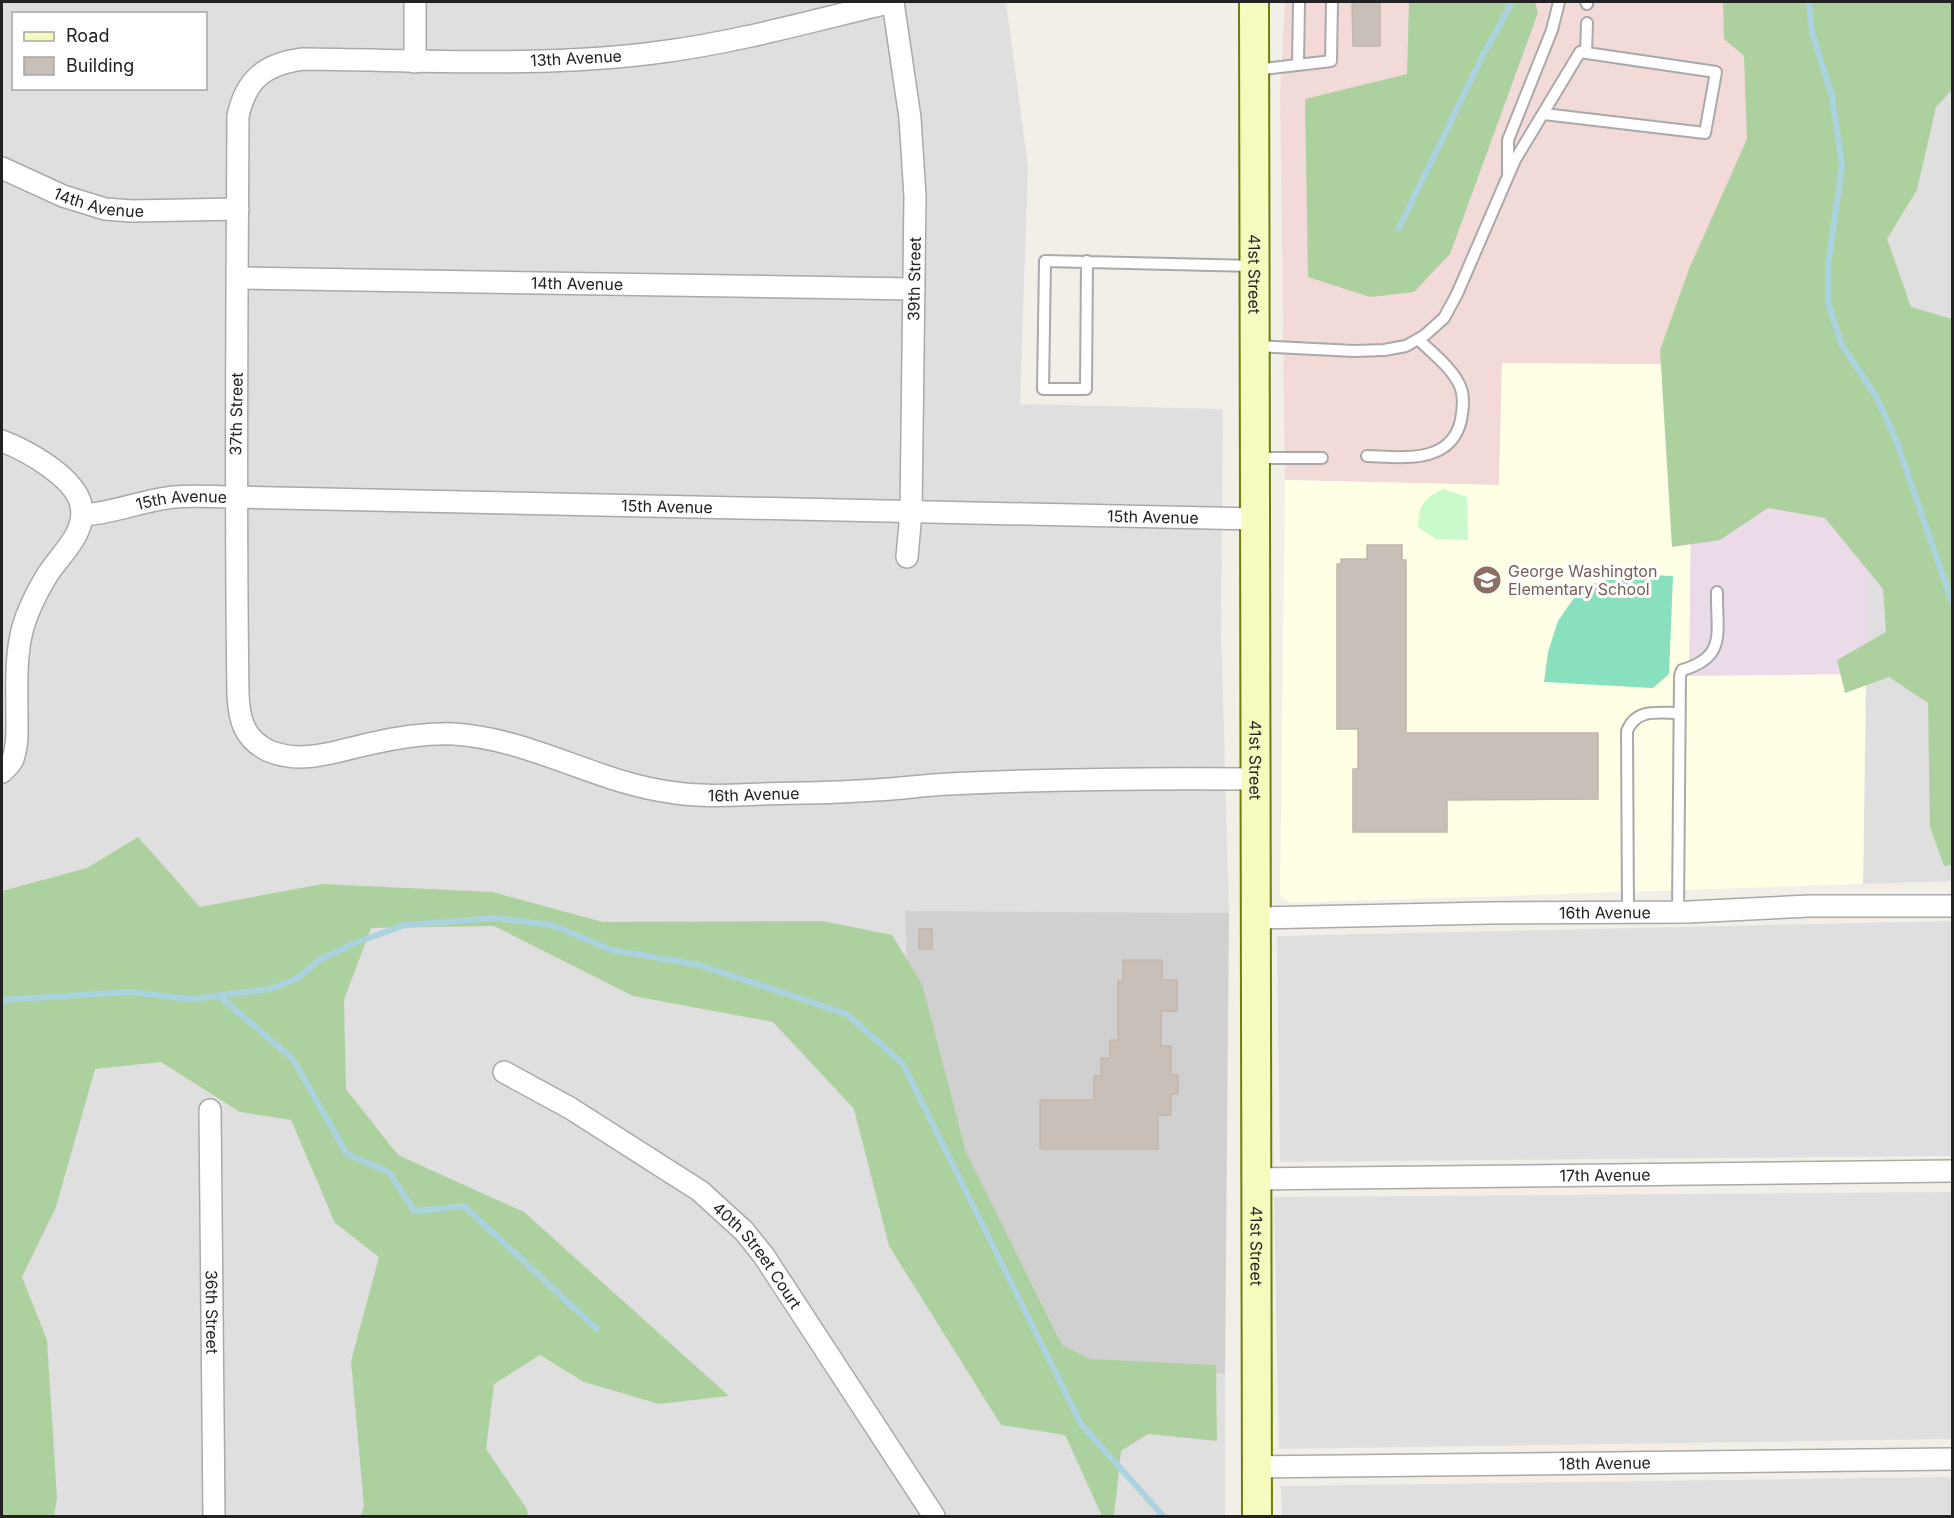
<svg xmlns="http://www.w3.org/2000/svg" width="1954" height="1518" font-family="Inter,sans-serif">
  <style>
    .residential { fill: #e0dfdf; fill-rule: evenodd }
    .commercial { fill: #f2dad9 }
    .industrial { fill: #ebdbe8 }
    .education { fill: #ffffe5 }
    .religious { fill: #d0d0d0 }
    .forest { fill: #add19e }
    .park { fill: #c8facc }
    .pitch { fill: #88e0be }
    .lines { fill: none; stroke-linecap: round; stroke-linejoin: round }
    .stream { stroke: #aad3df; stroke-width: 6 }
    .building { fill: #c7bfb8; stroke: #c4b6ab; stroke-width: 1.5 }
    .lane-casing { stroke: #a9a9a9; stroke-width: 14 }
    .street-casing { stroke: #a9a9a9; stroke-width: 24 }
    .secondary-casing { stroke: #707d05; stroke-width: 32 }
    .lane { stroke: #fff; stroke-width: 10 }
    .street { stroke: #fff; stroke-width: 21 }
    .secondary { stroke: #f7fabf; stroke-width: 28 }
    .labels { text-anchor: middle; dominant-baseline: central; stroke-width: 6; stroke-linejoin: round; paint-order: stroke }
    .street-label { font-size: 16px; fill: #222; stroke: #fff }
    .education-label { font-size: 16px; fill: #785e54; stroke: #fff; text-anchor: start }
  </style>
  <rect width="100%" height="100%" fill="#f2efe9"/>
  <path class="residential" d="M2,2H1006L1028,167L1020,404L1223,409L1221,627L1229,913L905,912L1020,1367L1225,1374V1516H2ZM14,14H206V88H14Z
    M1952,84V881L1863,884L1866,674L1870,85Z
    M1952,921V1156L1280,1162L1277,936Z
    M1952,1192V1439L1279,1449L1274,1197Z
    M1952,1477V1516H1282L1281,1486Z"/>
  <path class="commercial" d="M1285,2H1952L1871,85V366L1502,363L1499,485L1285,480L1280,92Z"/>
  <path class="industrial" d="M1870,477L1866,674L1689,677L1691,480Z"/>
  <path class="education" d="M1502,363L1871,366L1691,480L1689,676L1866,674L1863,884L1291,903L1280,896L1285,480L1499,485Z"/>
  <path class="religious" d="M905,911L1229,913L1225,1374L1020,1367L916,1190Z"/>
  <path class="forest" d="M1409,2H1535L1538,13L1450,254L1414,292L1370,297L1308,277L1305,99L1407,74Z
    M1723,2H1952V90L1936,107L1917,190L1887,239L1911,307L1952,319V865L1944,866L1930,827L1928,703L1889,677L1845,693L1837,660L1886,632L1883,589L1825,518L1768,508L1720,540L1672,547L1660,350L1689,269L1747,139L1744,56L1724,39Z
    M138,837L200,907L322,884L492,892L603,922L823,921L892,935L922,984L966,1152L1062,1345L1090,1359L1216,1365L1217,1441L1148,1434L1121,1451L1114,1516H1102L1065,1435L1001,1425L889,1246L854,1109L773,1022L633,996L494,926L371,928L344,1000L346,1089L398,1155L524,1212L729,1396L659,1404L584,1382L540,1355L494,1384L486,1449L527,1509L528,1516H361L364,1506L351,1361L379,1257L335,1223L291,1120L240,1112L161,1062L95,1069L56,1207L22,1277L47,1340L57,1498L54,1516H2V891L87,868Z"/>
  <path class="park" d="M1443,489L1467,497L1468,540L1436,539L1418,527C1419,505 1423,499 1443,489Z"/>
  <path class="pitch" d="M1621,574L1673,576L1669,674L1653,688L1544,682L1548,652L1558,621L1580,589Z"/>
  <g class="lines">
    <path class="stream" d="M1809,2L1812,33L1832,96L1842,166L1828,265V303L1842,345L1877,398L1895,437L1952,602
      M1399,228L1483,55L1512,2
      M219,996L293,1059L347,1154L389,1172L414,1211L464,1206L597,1329
      M2,1000L129,992L192,999L270,989L298,978L319,960L355,943L405,925L496,918L552,925L612,950L700,965L847,1014L903,1064L1081,1424L1163,1516"/>
  </g>
  <path class="building" d="M1352,2H1380V46H1353Z
    M1367,545H1402V560H1406V733H1598V799L1447,800V832H1353V769H1358V729H1337V564H1341V559H1367Z
    M919,929H932V949H919Z
    M1123,960H1162V980H1177V1011H1161V1046H1171V1075H1178V1094H1171V1115H1158V1149H1040V1100H1094V1076H1101V1058H1110V1040H1118V981H1123Z"/>
  <g class="lines">
    <g class="lane-casing">
      <path id="lane" d="M1586,2L1587,4
        M1586,53L1587,23
        M1298,65L1299,2
        M1255,70L1331,61L1332,2
        M1508,172V140L1552,30L1559,2
        M1087,261L1086,389H1043L1045,261L1254,266
        M1255,346L1354,351L1384,350L1406,346L1425,335L1444,318L1457,294L1515,160L1580,52L1716,72L1705,133L1544,114
        M1367,456C1402,457 1451,465 1461,420C1463,409 1465,395 1459,384C1451,367 1431,352 1418,339
        M1255,458H1322
        M1628,912L1627,731C1636,708 1658,713 1679,713
        M1678,912L1680,676L1682,670C1728,657 1716,631 1717,592"/>
    </g>
    <g class="street-casing">
      <g id="street">
        <path id="s1" d="M892,2C815,20 739,42 661,52C542,68 422,60 303,59C265,64 246,79 238,116C237,309 235,502 238,694C239,720 244,739 269,751C302,765 336,751 369,744C395,738 426,733 454,734C533,739 598,784 676,793C704,797 733,795 762,794C799,793 837,793 875,790C900,789 924,785 949,784C1051,779 1153,778 1255,779"/>
        <path d="M893,2L910,118L915,196L911,512L907,557"/>
        <path d="M415,62V2"/>
        <path id="s2" d="M2,168L63,196L105,209L132,211L238,209"/>
        <path id="s3" d="M239,278L914,289"/>
        <path d="M2,441C26,450 75,477 81,505C87,534 60,554 46,577C37,592 28,610 23,627C15,656 17,688 17,718C17,732 18,745 13,759C11,764 6,768 2,772"/>
        <path id="s4" d="M83,515C115,513 143,500 174,497C194,495 215,497 235,497L1255,519"/>
        <path id="s5" d="M1255,918L1488,913L1688,912L1809,906H1952"/>
        <path id="s6" d="M504,1072L570,1108L700,1191L744,1231L764,1256L934,1516"/>
        <path id="s7" d="M210,1110L214,1516"/>
        <path id="s8" d="M1257,1179L1952,1171"/>
        <path id="s9" d="M1257,1467L1952,1459"/>
      </g>
    </g>
    <g class="secondary-casing">
      <g id="secondary">
        <path id="s10" d="M1254,2L1257,1516"/>
      </g>
    </g>
    <use href="#lane" class="lane"/>
    <use href="#street" class="street"/>
    <use href="#secondary" class="secondary"/>
  </g>
  <defs>
    <g id="school-disc" transform="scale(1.5)"><circle r="9.5" fill="#8d6e63" stroke="#fff"/><path d="M0-5L7-2L0 1L-7-2ZM-4 1L0 2.5L4 1V4Q0 6-4 4Z" fill="#fff"/></g>
  </defs>
  <g fill-rule="evenodd">
    <use href="#school-disc" x="1487" y="580"/>
  </g>
  <g class="labels">
    <g class="street-label">
      <text transform="translate(576 58) rotate(-3)">13th Avenue</text>
      <text stroke="none"><textPath href="#s2" startOffset="104">14th Avenue</textPath></text>
      <text stroke="none"><textPath href="#s10" startOffset="272">41st Street</textPath></text>
      <text transform="translate(914 279) rotate(-89)">39th Street</text>
      <text stroke="none"><textPath href="#s3" startOffset="338">14th Avenue</textPath></text>
      <text transform="translate(236 414) rotate(-89)">37th Street</text>
      <text stroke="none"><textPath href="#s4" startOffset="100">15th Avenue</textPath></text>
      <text stroke="none"><textPath href="#s4" startOffset="586">15th Avenue</textPath></text>
      <text stroke="none"><textPath href="#s4" startOffset="1072">15th Avenue</textPath></text>
      <text stroke="none"><textPath href="#s10" startOffset="758">41st Street</textPath></text>
      <text stroke="none"><textPath href="#s1" startOffset="1832">16th Avenue</textPath></text>
      <text stroke="none"><textPath href="#s5" startOffset="350">16th Avenue</textPath></text>
      <text stroke="none"><textPath href="#s8" startOffset="348">17th Avenue</textPath></text>
      <text stroke="none"><textPath href="#s10" startOffset="1244">41st Street</textPath></text>
      <text stroke="none"><textPath href="#s6" startOffset="316">40th Street Court</textPath></text>
      <text stroke="none"><textPath href="#s7" startOffset="202">36th Street</textPath></text>
      <text stroke="none"><textPath href="#s9" startOffset="348">18th Avenue</textPath></text>
    </g>
    <g class="education-label">
      <text x="1508" y="571">George Washington<tspan x="1508" dy="18">Elementary School</tspan></text>
    </g>
  </g>
  <rect width="1954" height="1518" fill="none" stroke="#222222" stroke-width="6"/>
  <rect x="12" y="12" width="195" height="78" fill="#ffffff" stroke="#a7a7a7" stroke-width="1.5"/>
  <rect x="24" y="32" width="30" height="9" fill="#f7fabf" stroke="#a7a7a7" stroke-width="1.5"/>
  <text x="66" y="42" font-size="18" fill="#222222">Road</text>
  <rect x="24" y="57" width="30" height="18" fill="#c7bfb8" stroke="#a7a7a7" stroke-width="1.5"/>
  <text x="66" y="72" font-size="18" fill="#222222">Building</text>
</svg>
